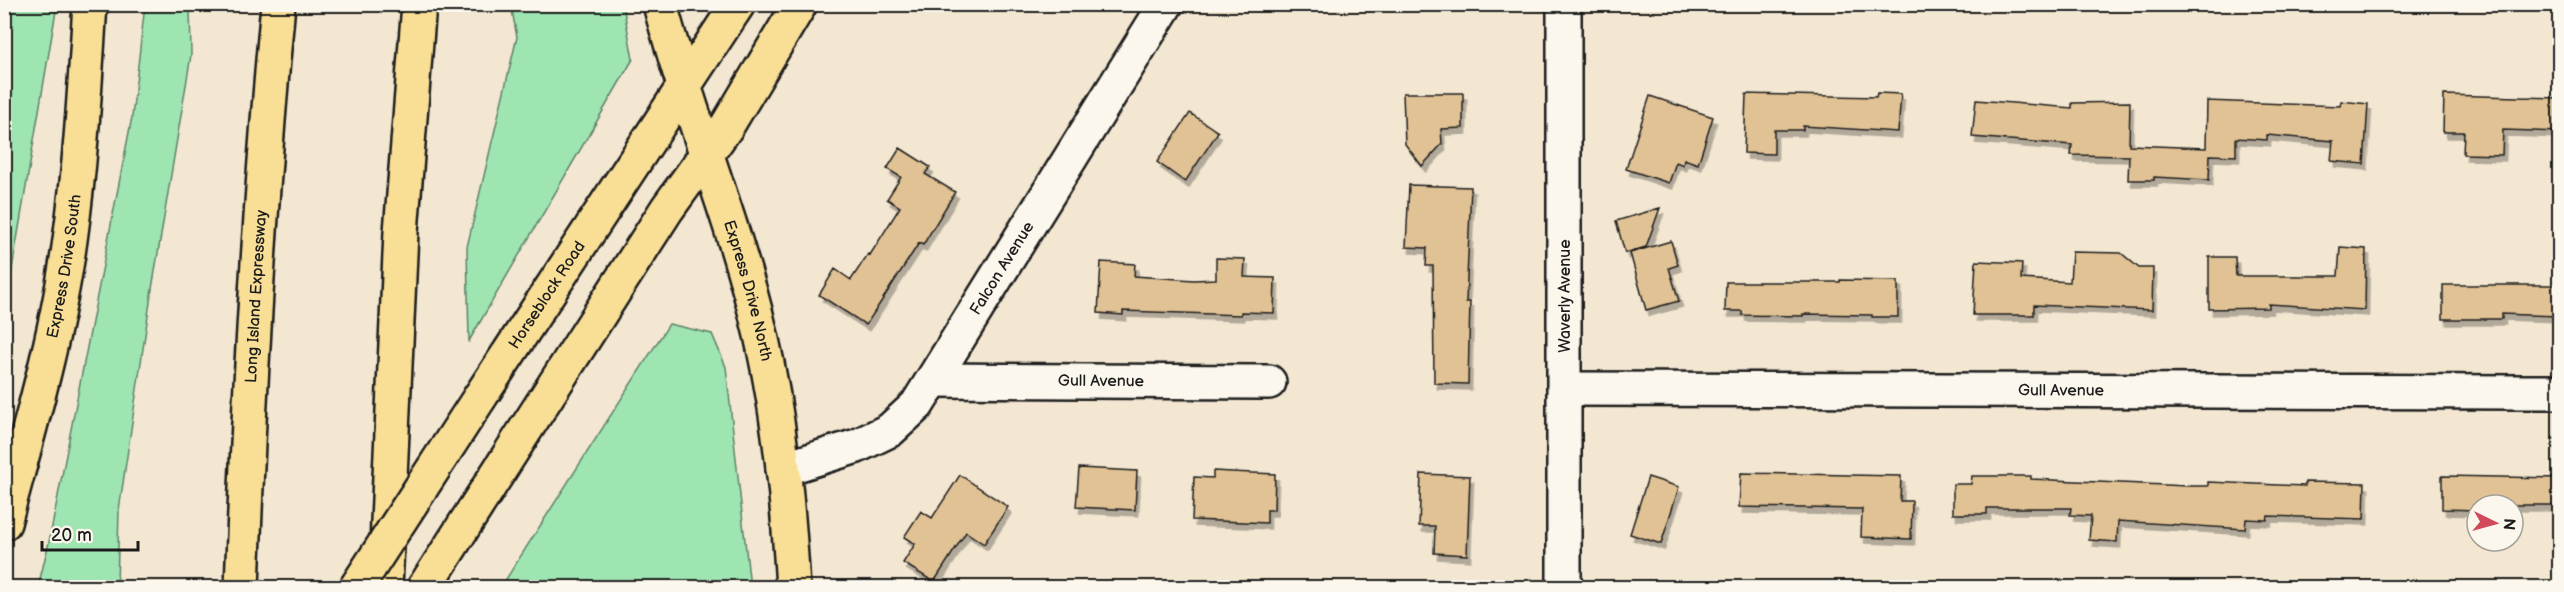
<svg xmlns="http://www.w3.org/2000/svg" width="2564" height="592" font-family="'Balsamiq Sans',sans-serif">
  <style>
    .green { fill: #9ee5b2; stroke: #5d8067; stroke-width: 1.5 }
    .building { fill: #e1c294; stroke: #1c1c1c; stroke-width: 1.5; filter: url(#shadow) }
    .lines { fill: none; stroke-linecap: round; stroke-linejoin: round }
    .minor-casing { stroke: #1c1c1c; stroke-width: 38 }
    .major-casing { stroke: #1c1c1c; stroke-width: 38 }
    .highway-casing { stroke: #1c1c1c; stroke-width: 38 }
    .minor { stroke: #fbf7ec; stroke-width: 33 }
    .major { stroke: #f9df96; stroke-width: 33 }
    .highway { stroke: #f9df96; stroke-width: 33 }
    .major-bridge-casing { stroke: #1c1c1c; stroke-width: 38; stroke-linecap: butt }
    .major-bridge { stroke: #f9df96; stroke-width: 33 }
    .labels { text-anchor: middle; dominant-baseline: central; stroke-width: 5; stroke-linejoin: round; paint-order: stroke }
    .street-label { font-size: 16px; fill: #1c1c1c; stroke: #fbf7ec }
  </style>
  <defs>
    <filter id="shadow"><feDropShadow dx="3.5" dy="6" stdDeviation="0" flood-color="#0004"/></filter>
  </defs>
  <rect width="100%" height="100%" fill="#f3e7d2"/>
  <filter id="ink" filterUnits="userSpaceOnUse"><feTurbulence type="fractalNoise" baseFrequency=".0167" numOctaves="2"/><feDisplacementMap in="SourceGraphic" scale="12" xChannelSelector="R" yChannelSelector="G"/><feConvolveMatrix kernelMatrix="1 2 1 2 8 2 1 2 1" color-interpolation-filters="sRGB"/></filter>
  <g filter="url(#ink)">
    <path class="green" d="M5,4L50,5L56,11L5,310Z
      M145,5H190L191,55L151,295L119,510L117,587H38L49,542L132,117Z
      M511,5H623L633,59L469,341L467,247L517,37Z
      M669,324L712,334L726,367L750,587H501Z"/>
    <path class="building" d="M1403,93H1463V128L1441,129L1442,144L1422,166L1405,144Z
      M1877,93L1901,94L1898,132L1803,126V130H1774V154L1744,153L1746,94L1876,97Z
      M2444,95L2559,98V132L2503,130L2502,155L2463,154L2464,132H2443Z
      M1650,96L1713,117L1698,164L1684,159L1683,165L1676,162L1669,183L1626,169Z
      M1976,100L2072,108V103L2130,102L2129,145L2206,148L2207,101L2340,106L2341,101L2368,104L2364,164L2331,161L2333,141L2267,135V140L2236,138V156L2210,155L2209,180L2154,177V180H2128L2129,156L2071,155L2072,145L1972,137Z
      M1190,113L1218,132L1185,182L1157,162Z
      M900,148L930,167L925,174L955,192L923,245L919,243L866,325L819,295L835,269L851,280L868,254L870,255L900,207L887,199L901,177L887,169Z
      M1409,185L1471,187L1466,302H1470L1468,384L1434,383L1433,266H1426L1427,248L1406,247Z
      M1660,208L1646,247L1625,253L1616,221Z
      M1671,241L1678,265L1669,268L1679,301L1646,310L1630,253Z
      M2340,247L2366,249L2365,310L2269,304V308L2209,309V257H2235L2236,276H2338Z
      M2072,252L2121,253L2139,268H2153L2152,310L2034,305V315H1973L1976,261L2022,263L2021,279L2070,282Z
      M1216,258L1245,259L1244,277L1275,278L1274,313L1241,312V315L1123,311V315L1098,313L1101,262L1135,264L1134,276L1194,280L1216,279Z
      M1840,280L1898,281V317H1872V315L1803,314V316L1742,315V311H1725L1726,282H1840Z
      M2443,285H2559V316L2502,314V319H2443Z
      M1079,468L1137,471L1135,510L1076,507Z
      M1213,471L1275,474L1274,510H1267V523L1192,520L1194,477L1213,478Z
      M1741,473L1901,476L1900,501H1912L1911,539L1861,537L1862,509L1739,507Z
      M1421,474L1470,476L1467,555L1434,553L1435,526H1419Z
      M960,475L1008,507L984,544L966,532L934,582L903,563L915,544L904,537L921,511L932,518Z
      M1972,476H2031V479L2188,486H2208V482L2305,486V482L2365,483L2364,519L2268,516L2267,520L2246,519L2245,529L2118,521L2117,542L2089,540L2091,516L2070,515L2071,508H1987V514H1953V484H1971Z
      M2442,476L2559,478V505H2477V510L2442,509Z
      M1648,477L1679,487L1661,544L1630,534Z"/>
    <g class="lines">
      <g class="minor-casing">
        <g id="minor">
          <path id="s1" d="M933,380L1269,382"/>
          <path id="s2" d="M1565,389L2560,392"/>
          <path id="s3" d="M783,469L857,446L890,430L917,405L1166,4"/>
          <path d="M1564,588V4"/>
        </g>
      </g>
      <g class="major-casing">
        <g id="major">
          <path id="s4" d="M660,4C689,116 735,223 761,335C780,418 788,503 793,588"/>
          <path id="s5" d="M480,397L738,4"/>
          <path id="s6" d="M4,523C29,430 57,336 70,240C81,162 85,83 90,4"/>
          <path d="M424,588L667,209L727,126L800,4"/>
        </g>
      </g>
      <g class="highway-casing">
        <g id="highway">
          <path id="s7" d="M242,588C249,393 260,198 278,4"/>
          <path d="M385,588L401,232L419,4"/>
        </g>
      </g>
      <use href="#minor" class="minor"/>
      <use href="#major" class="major"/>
      <use href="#highway" class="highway"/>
      <g class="major-bridge-casing">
        <path id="major-bridge" d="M356,588L480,397"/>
      </g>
      <use href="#major-bridge" class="major-bridge"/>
    </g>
  </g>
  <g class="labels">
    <g class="street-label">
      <text stroke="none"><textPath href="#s6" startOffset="264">Express Drive South</textPath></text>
      <text stroke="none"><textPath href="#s3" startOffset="312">Falcon Avenue</textPath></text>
      <text stroke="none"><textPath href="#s4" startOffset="300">Express Drive North</textPath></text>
      <text stroke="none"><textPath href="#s7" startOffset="292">Long Island Expressway</textPath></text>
      <text stroke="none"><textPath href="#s5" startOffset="122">Horseblock Road</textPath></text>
      <text transform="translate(1565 296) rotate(-90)">Waverly Avenue</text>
      <text stroke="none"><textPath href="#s1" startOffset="168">Gull Avenue</textPath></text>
      <text stroke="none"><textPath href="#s2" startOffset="496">Gull Avenue</textPath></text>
    </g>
  </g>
  <rect width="2564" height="592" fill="none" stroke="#fbf7ec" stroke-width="24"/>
  <rect x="12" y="12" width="2540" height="568" fill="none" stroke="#1c1c1c" stroke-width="2" filter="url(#ink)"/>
  <g transform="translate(2495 523) rotate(95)"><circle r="28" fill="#fbf7ec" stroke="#a29f99" stroke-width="1.5"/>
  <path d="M0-4.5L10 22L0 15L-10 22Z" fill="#d1495b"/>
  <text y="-9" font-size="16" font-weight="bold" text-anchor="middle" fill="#1c1c1c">N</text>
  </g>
  <path d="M42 541v9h96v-9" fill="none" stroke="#1c1c1c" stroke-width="3"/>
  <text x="51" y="541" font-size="18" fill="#1c1c1c" stroke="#fbf7ec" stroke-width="4.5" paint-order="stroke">20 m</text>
</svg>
